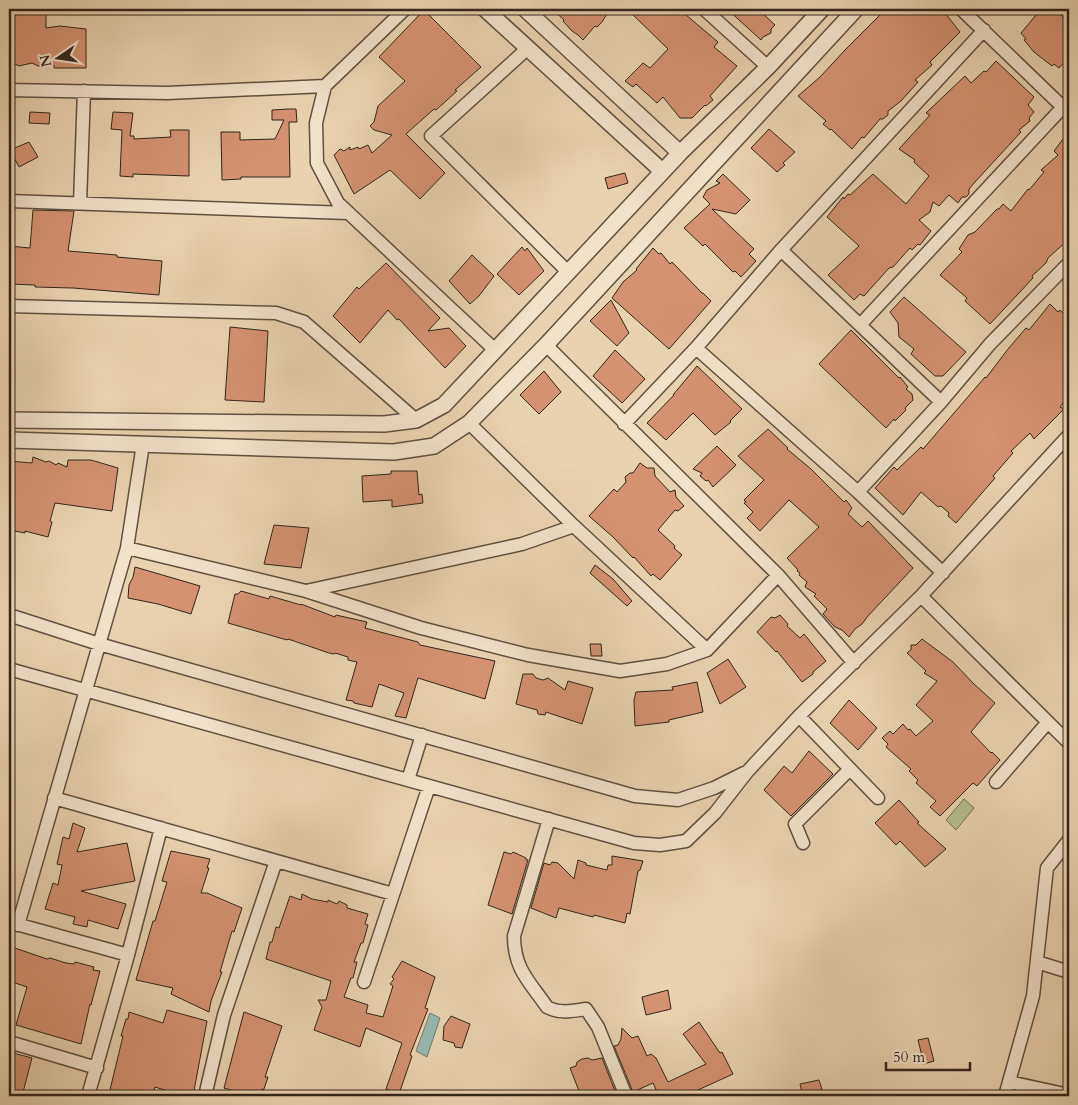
<svg xmlns="http://www.w3.org/2000/svg" width="1078" height="1105" font-family="Cardo,serif">
  <style>
    .green { fill: #b4bd8c; stroke: #727253 }
    .water { fill: #97b7ae; stroke: #6e7d73 }
    .building { fill: #d59271; stroke: #31261a }
    .lines { fill: none; stroke-linecap: round; stroke-linejoin: round }
    .minor-casing { stroke: #5f513f; stroke-width: 15 }
    .tertiary-casing { stroke: #5f513f; stroke-width: 18 }
    .minor { stroke: #f1e2ca; stroke-width: 12 }
    .tertiary { stroke: #f1e2ca; stroke-width: 15 }
  </style>
  <rect width="100%" height="100%" fill="#e9d3ae"/>
  <filter id="stains"><feTurbulence type="fractalNoise" baseFrequency=".004" numOctaves="4"/><feColorMatrix values="0 0 0 0 .2 0 0 0 0 .09 0 0 0 0 .02 0 0 0 .5 -.17"/></filter>
  <radialGradient id="worn" r=".72"><stop offset=".6" stop-color="#630" stop-opacity="0"/><stop offset="1" stop-color="#630" stop-opacity=".3"/></radialGradient>
  <path class="green" d="M964,799L974,808L956,830L946,820Z"/>
  <path class="water" d="M430,1013L440,1018L427,1057L416,1051Z"/>
  <path class="building" d="M14,9H46V28L60,26L86,29V68H54V65L38,66L32,63L19,66L13,63Z
    M552,9H610L602,22L597,27L595,26L583,40L578,35L572,31L563,21L564,20Z
    M627,9H679L718,42L714,47L737,66L710,96L713,100L706,106L705,105L692,118H680L663,97L657,103L636,84L633,87L625,81L643,63L650,68L668,49Z
    M727,9H758L775,25L771,29V33L763,37L761,40Z
    M886,9H942L960,32L930,62L932,65L915,80L918,82L901,101L888,111V115L883,119H880L864,138L862,137L852,149L831,129L830,130L823,124L826,121L798,96L820,77L845,50Z
    M1041,9H1055L1069,23V57L1059,68L1054,64L1052,66L1034,52L1024,40L1026,39L1021,33Z
    M424,10L481,67L455,90L457,91L436,110L434,109L406,134L445,173L420,199L390,170L354,194L334,155L340,149L344,151L350,147V150L358,147L359,149L368,145L372,153L392,135L374,130L370,126L374,122L378,106L405,81L379,57Z
    M996,61L1034,97L1028,105L1034,112L1029,118L1030,121L1019,130L1021,132L975,182L969,189V194L966,197H962L958,203L949,195L939,206L933,202L930,212L919,220L931,231L920,245L918,244L912,250L910,248L893,267L889,268L864,296L860,294L854,300L828,275L859,246L827,217L843,197L844,199L848,194L850,195L873,174L906,204L929,176L914,162L915,160L899,149L930,115L926,113L965,76L971,83L984,71L986,72Z
    M288,109H296L297,122H289L290,177H241V179L222,180L221,132H240V140L275,139L284,120H272V110Z
    M30,112L50,113L49,124L29,123Z
    M113,112L133,113L130,136H134V139L171,137L170,130H189V176L133,174V177L120,176L122,130L111,129Z
    M769,129L795,152L783,163L785,165L777,172L751,148Z
    M1069,131V239L1048,258L1046,263L1032,276L1033,278L990,324L965,301L967,298L940,275L962,252L959,249L968,235L975,232L997,209H999L1003,204L1011,211L1028,189L1029,190L1044,172L1041,170L1058,155L1054,151Z
    M29,142L38,157L19,167L10,150Z
    M625,173L628,183L608,189L605,178Z
    M723,174L750,200L736,214L712,209L754,249L749,254L756,261L741,277L735,271L733,272L705,244L703,246L684,228L710,204L703,197L707,190L720,183L716,181Z
    M33,210L74,211L68,251L117,255V257L162,261L159,295L73,288L35,287V285L9,284V246L30,248Z
    M522,247L525,251L527,248L544,271L519,295L497,274Z
    M653,248L659,254L661,253L670,264L672,262L702,293H703L711,301L669,349L612,298L623,282L637,270L636,269Z
    M472,255L494,276L479,296L470,304L449,281Z
    M386,263L440,318L428,331L449,328L466,346L445,368L399,319L397,320L388,310L360,343L333,316L357,287L359,289Z
    M904,297L966,352L943,376H935L911,354L914,349L899,337L898,323L890,312Z
    M611,300L629,333L617,346L590,321Z
    M1050,304L1058,312L1060,310L1069,319V395L1060,407L1064,409L1034,439L1030,433L1011,451L1013,453L993,476L995,478L956,523L948,516L949,513L941,506L938,507L921,492L903,515L875,488L894,467L897,470L921,447L923,449L985,377L986,378L1008,349L1026,328L1029,330Z
    M230,327L268,331L264,402L225,400Z
    M851,330L899,378L900,377L908,387L906,389L912,394L913,400L905,408L906,410L895,421L894,419L886,428L819,364Z
    M615,350L645,379L622,403L593,376Z
    M697,366L742,409L730,421L731,422L715,435L693,413L666,440L647,423L674,395H673Z
    M544,371L561,392L539,414L520,395Z
    M768,429L788,448L787,449L811,469L844,502L846,500L852,508L848,514L862,527L868,521L913,568L868,616L862,624L855,629L849,637L842,630L835,627L823,614L827,609L814,596L816,594L805,587L807,582L799,575L800,573L797,571L798,570L787,558L819,527L789,500L760,531L747,518L753,512L744,503L746,502L744,500L764,480L738,456Z
    M717,446L736,465L713,487L708,480L706,481L700,476L702,473L693,469Z
    M33,457L46,462L49,461L56,465L58,463L67,467L68,460H91L118,468L112,511L55,503L50,521L52,522L48,537L25,531V533L9,530V461L32,463Z
    M640,463L647,468H654L655,476L670,492L675,490L676,497L684,506L678,511L675,510L658,530L675,546L674,548L682,555L660,580L653,574L651,576L634,557L633,558L613,537L589,516L614,489L617,492L626,482L625,477L630,473H633Z
    M391,471H417L419,495L422,494L423,503L392,507V500L363,502L362,476L391,474Z
    M274,525L309,528L301,568L264,564Z
    M595,565L613,579L632,601L627,606L590,573Z
    M135,567L200,586L191,614L158,604L128,598L129,585L133,577Z
    M241,591L269,599L270,596L301,605V604L335,617L336,615L367,622L365,628L418,642L420,645L495,661L485,699L418,678L406,718L395,716L404,693L379,684L372,707L354,703L353,701L346,700L357,662L348,660V657L335,653L334,654L329,653L288,639L287,640L228,623L235,594H238Z
    M780,615L788,624L787,626L800,638L804,634L826,661L813,672V674L802,682L777,651L776,652L757,632L771,617L775,618Z
    M922,639L953,662L974,684L995,703L971,732L991,753L992,752L1000,760L977,786L973,783L940,816L930,807L936,801L916,783L918,780L909,771L911,769L886,747L888,744L882,738L890,731L893,734L903,724L908,730L910,729L916,736L933,721L916,705L937,681L924,673L926,671L907,653L911,650V645H916Z
    M590,644H601L602,656H591Z
    M728,659L746,687L720,704L707,673Z
    M523,674H533L536,678L543,680L548,678L565,690L568,681L593,688L582,724L546,712L545,715L538,714L537,710L516,704Z
    M697,682L703,712L669,720V722L635,726L634,700L636,692L673,690L672,687Z
    M849,700L877,728L858,750L830,723Z
    M809,751L833,774L791,816L764,790L784,766L792,773Z
    M899,800L919,822L917,823L946,849L925,867L900,841L896,845L875,823Z
    M73,823L85,828L77,852L127,843L135,881L81,891L126,904L118,929L88,920L87,927L73,924L75,917L45,909L53,883L58,885L62,865L57,864L63,837L69,839Z
    M171,851L210,859L207,868H209L201,893H207L242,908L234,932L232,931L220,972H222L211,1001L209,1012L171,994L173,988L136,980L153,921H155L167,882L162,881Z
    M504,852L511,854L513,852L526,858V860H528L512,914L488,905Z
    M612,856L643,861L640,870L638,871L630,914L627,913L625,923L594,915L593,917L559,908L556,918L531,908L544,863L550,865L552,862L558,863L574,879L578,860L586,863V865L607,870L608,865H612Z
    M302,894L312,899L328,902V900L337,904L339,901L347,905V908L368,914L365,924L368,925L363,943H361L354,962H357L353,978H351L344,997L368,1005L366,1013L383,1017L393,986L390,984L394,979L392,977L402,961L435,977L425,1008L428,1009L410,1055L412,1056L399,1094L386,1089L402,1043L366,1028L360,1047L314,1030L322,1007L318,1000H326L331,981L266,959L270,942H272L276,927L279,928L290,896L301,900Z
    M9,946L47,959L50,958L66,963L74,964L75,962L94,967L93,970L100,971L91,1005L90,1004L81,1044L16,1025L27,987L9,981Z
    M668,990L671,1009L646,1015L642,997Z
    M167,1010L207,1021L193,1096H183L155,1087L152,1096H114L109,1094L123,1036H121L126,1019H128L129,1012L163,1023Z
    M244,1012L282,1026L265,1077H268L264,1089L261,1090L260,1096H250L224,1088Z
    M451,1016L470,1024L462,1048L455,1047L454,1043L443,1040L444,1026Z
    M699,1022L720,1053L722,1052L733,1074L685,1096H659L653,1083L633,1092L614,1046L618,1045L621,1039L622,1028L632,1038L638,1036L647,1056L651,1054L656,1058L668,1082L706,1064L683,1034Z
    M928,1038L934,1061L924,1064L918,1040Z
    M9,1052L32,1058L22,1096H9Z
    M588,1058L592,1060L602,1058L615,1091L598,1096H581L570,1068L576,1066L577,1062L582,1059Z
    M819,1080L824,1096H803L800,1084Z"/>
  <g class="lines">
    <g class="minor-casing">
      <path id="minor" d="M405,9L325,86L316,123L317,163L338,203L495,350
        M704,9L768,67
        M961,9L1069,113
        M528,48L431,136L568,272
        M9,90L167,93L325,86
        M9,201L348,213
        M80,203L84,91
        M781,250L941,402
        M9,306L276,313L304,322L416,420
        M860,325L1063,107
        M546,345L778,575L854,663
        M696,348L858,492L943,573
        M469,423L574,526L707,650
        M624,424L696,348L781,250L984,30
        M858,492L941,402L990,344L1069,263
        M127,548L306,591L421,628L528,655L620,671L667,664L707,650L778,575
        M306,591L522,544L574,526
        M921,596L1069,743
        M9,615L99,644L635,796L678,800L714,788L744,773
        M9,669L634,843L660,845L686,841L715,813L747,772L799,716L921,596L1069,435
        M799,716L878,798
        M408,780L422,735
        M996,782L1048,722
        M54,798L393,894
        M549,819L514,936C514,969 529,981 547,1007C560,1014 572,1011 586,1009L598,1027L626,1096
        M803,843L795,824L850,769
        M9,922L128,955L88,1096
        M18,925L127,548L143,444
        M128,955L161,828
        M1037,962L1069,972
        M364,982L429,786
        M9,1042L97,1068
        M1009,1082L1069,1095
        M205,1096L224,1015L276,861
        M1005,1096L1033,996L1047,868L1069,840"/>
    </g>
    <g class="tertiary-casing">
      <path id="tertiary" d="M485,9L662,171
        M525,9L680,153
        M9,420L384,424L416,420L444,405L680,153L768,67L822,9
        M9,440L394,452L434,446L469,423L546,345L856,9"/>
    </g>
    <use href="#minor" class="minor"/>
    <use href="#tertiary" class="tertiary"/>
  </g>
  <rect width="1078" height="1105" fill="none" stroke="#e9d3ae" stroke-width="30"/>
  <rect x="10" y="10" width="1058" height="1085" fill="none" stroke="#31261a" stroke-width="2.5"/>
  <rect x="15" y="15" width="1048" height="1075" fill="none" stroke="#31261a"/>
  <g transform="translate(58 58) rotate(257)" stroke="#f1e2ca" stroke-width="4" paint-order="stroke">
  <path d="M0-4L9 19L0 12L-9 19Z" fill="#31261a"/>
  <text y="-8" font-size="14" font-weight="bold" text-anchor="middle" fill="#31261a">N</text>
  </g>
  <path d="M886 1062v8h84v-8" fill="none" stroke="#31261a" stroke-width="2.5"/>
  <text x="893" y="1062" font-size="15" fill="#31261a" stroke="#f1e2ca" stroke-width="4" paint-order="stroke">50 m</text>
  <rect width="100%" height="100%" filter="url(#stains)"/>
  <rect width="100%" height="100%" fill="url(#worn)"/>
</svg>
